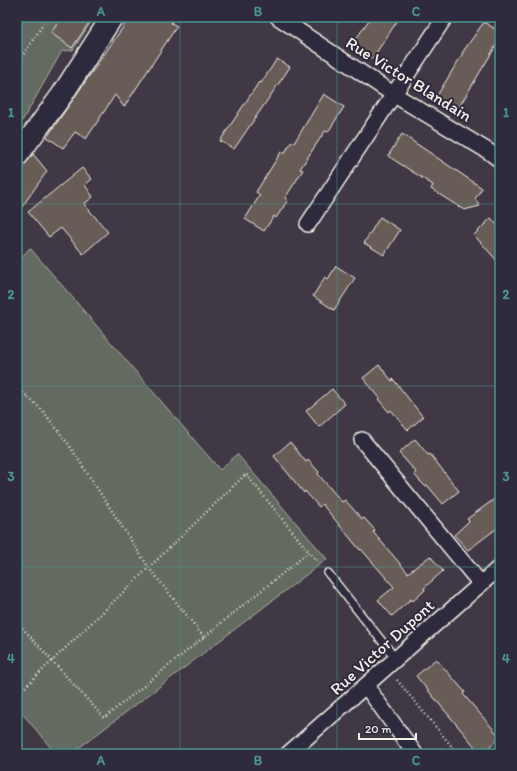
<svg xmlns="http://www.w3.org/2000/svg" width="517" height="771" font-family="Itim,sans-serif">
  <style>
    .green { fill: #646b5e; stroke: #acaea3 }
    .building { fill: #685c57; stroke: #f4f1e8 }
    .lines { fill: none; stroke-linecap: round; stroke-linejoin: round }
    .lane-casing { stroke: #f4f1e8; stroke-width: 10 }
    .street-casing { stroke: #f4f1e8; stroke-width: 18 }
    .secondary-casing { stroke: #f4f1e8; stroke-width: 24 }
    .path { stroke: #f4f1e8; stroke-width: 2.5; stroke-dasharray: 1 3; stroke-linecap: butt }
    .lane { stroke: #2f2a3d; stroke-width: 7 }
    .street { stroke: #2f2a3d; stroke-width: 15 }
    .secondary { stroke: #2f2a3d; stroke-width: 21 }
    .grid { fill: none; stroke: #48958c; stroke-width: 1; stroke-opacity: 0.55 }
    .labels { text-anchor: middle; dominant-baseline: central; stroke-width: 4; stroke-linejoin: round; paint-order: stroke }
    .street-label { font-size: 17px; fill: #f4f1e8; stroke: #2f2a3d }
    .neatline { fill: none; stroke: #48958c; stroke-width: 1.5 }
    .grid-label { font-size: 13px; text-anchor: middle; font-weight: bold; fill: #48958c }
  </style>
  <rect width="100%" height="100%" fill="#403945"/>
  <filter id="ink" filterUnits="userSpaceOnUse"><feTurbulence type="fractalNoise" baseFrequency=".025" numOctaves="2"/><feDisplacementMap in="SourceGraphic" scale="8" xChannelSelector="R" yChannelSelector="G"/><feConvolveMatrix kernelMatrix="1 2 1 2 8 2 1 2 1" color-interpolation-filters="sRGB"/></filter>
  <g filter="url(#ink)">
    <path class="green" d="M17,17H94L73,50L62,51L17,130Z
      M30,248L220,470L237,454L327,559L71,754H56L17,707V262Z"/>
    <path class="building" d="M62,17H93L72,48L51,33Z
      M130,17H175L171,23L177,26L124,107L115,95L86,139L75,132L63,148L47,137Z
      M371,17H400L372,59L352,45Z
      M484,22L500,32V39L456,112L435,99L463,53H462Z
      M277,59L290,67L234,149L220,141L259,82L261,83Z
      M324,94L344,107L328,132L325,131L300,169L303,170L285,198L288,200L276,218L274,216L264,231L245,219L260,195L256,192L281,152L284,154L292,141L294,143Z
      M402,134L482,188L475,199L480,206L464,210L431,189L433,185L388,156Z
      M33,154L47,171L17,214V173Z
      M82,168L92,179L85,185L93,197L84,204L108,232L83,254L61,228L49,237L28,212Z
      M380,217L400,230L384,255L364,243Z
      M491,218L500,228V264L474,235Z
      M336,266L355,278L334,310L313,296L325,277L328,279Z
      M379,365L392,381L393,379L423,417L408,430L391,410L389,412L378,399L380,398L363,378Z
      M332,389L345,404L319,427L306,411Z
      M415,439L428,455L430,454L459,491L443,504L427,485L425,486L419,480L414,474L416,472L399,453Z
      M290,442L306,462L308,460L319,472L318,474L342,502L345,500L362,519L364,518L375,530L373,532L408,573L430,556L443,571L424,588L425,590L413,601L411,599L392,616L378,600L394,587L361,549L360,550L322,504L319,507L305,491L304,493L274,456Z
      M500,495V526L468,550L454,535L469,521L467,519Z
      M436,659L465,692L463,694L500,737L481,754L416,676Z"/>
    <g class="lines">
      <g class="lane-casing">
        <path id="lane" d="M328,573L396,659"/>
      </g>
      <g class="street-casing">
        <path id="street" d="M278,17L393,94L488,151L500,160
          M308,224L445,17
          M362,440L481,584
          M366,686L415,754
          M288,754L500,567"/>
      </g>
      <g class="secondary-casing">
        <path id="secondary" d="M17,156L62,95L112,17"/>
      </g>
      <path class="path" d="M17,64L48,17
        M17,387L43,411L69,445L149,568L204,637
        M17,622L104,718L309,552L319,563
        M397,680L458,754
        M25,687L246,474L309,552"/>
      <use href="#lane" class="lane"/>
      <use href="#street" class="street"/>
      <use href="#secondary" class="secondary"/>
    </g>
  </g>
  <path class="grid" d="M180,17V754M337,17V754M17,204H500M17,386H500M17,567H500"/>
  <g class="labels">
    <g class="street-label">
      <text transform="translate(409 79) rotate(32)">Rue Victor Blandain</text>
      <text transform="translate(382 647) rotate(-42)">Rue Victor Dupont</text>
    </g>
  </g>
  <rect width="517" height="771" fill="none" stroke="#2f2a3d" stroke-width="44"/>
  <path d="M359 733v6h57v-6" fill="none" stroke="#f4f1e8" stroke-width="2"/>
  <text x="365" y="733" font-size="12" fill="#f4f1e8" stroke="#2f2a3d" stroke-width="3" paint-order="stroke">20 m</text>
  <rect x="22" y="22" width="473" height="727" class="neatline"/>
  <g class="grid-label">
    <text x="101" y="16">A</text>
    <text x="258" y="16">B</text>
    <text x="416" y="16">C</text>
    <text x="11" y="117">1</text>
    <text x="506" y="117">1</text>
    <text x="11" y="299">2</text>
    <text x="506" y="299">2</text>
    <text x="11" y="481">3</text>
    <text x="506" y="481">3</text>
    <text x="11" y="663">4</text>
    <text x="506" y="663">4</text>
    <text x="101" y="765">A</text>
    <text x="258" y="765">B</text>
    <text x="416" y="765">C</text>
  </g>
</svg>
